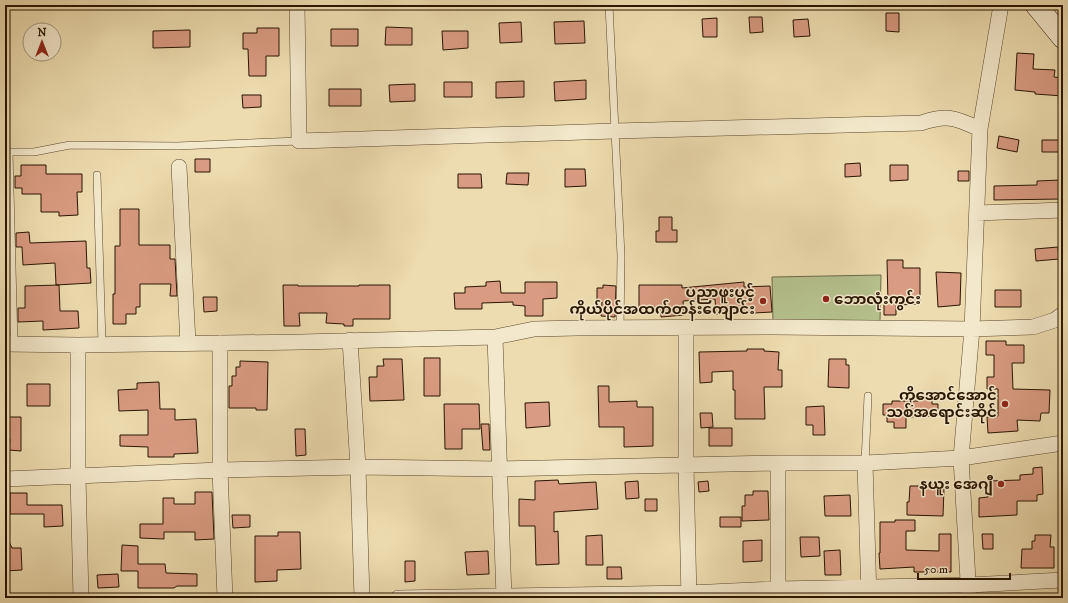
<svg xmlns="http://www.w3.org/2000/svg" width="1068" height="603" font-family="'IM FELL DW Pica','Noto Sans Myanmar',serif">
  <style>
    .green { fill: #b5c18d; stroke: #6f6b47 }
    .building { fill: #d99b81; stroke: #291501 }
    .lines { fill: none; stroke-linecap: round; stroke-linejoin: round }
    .service-casing { stroke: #5a472c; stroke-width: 8 }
    .minor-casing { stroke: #5a472c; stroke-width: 16 }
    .secondary-casing { stroke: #291501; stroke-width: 22 }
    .service { stroke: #f3e8cb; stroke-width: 7 }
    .minor { stroke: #f3e8cb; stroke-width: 15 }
    .secondary { stroke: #f3e8cb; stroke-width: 21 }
    .poi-dot { fill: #8f2418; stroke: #f3e8cb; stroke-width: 1.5 }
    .labels { text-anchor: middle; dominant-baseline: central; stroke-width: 3; stroke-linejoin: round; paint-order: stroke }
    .poi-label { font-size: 15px; font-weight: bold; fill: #291501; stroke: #f3e8cb; text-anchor: end }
  </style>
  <rect width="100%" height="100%" fill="#eddcaf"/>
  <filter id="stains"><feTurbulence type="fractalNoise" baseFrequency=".005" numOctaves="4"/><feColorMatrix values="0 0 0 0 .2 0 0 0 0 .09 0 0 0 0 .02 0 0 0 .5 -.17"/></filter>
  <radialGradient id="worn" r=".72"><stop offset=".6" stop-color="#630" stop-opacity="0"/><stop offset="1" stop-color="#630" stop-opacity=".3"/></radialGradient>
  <path class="green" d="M881,275L880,321L773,323L772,277Z"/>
  <path class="building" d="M886,13H899V32L886,31Z
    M749,17H762L763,32L750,33Z
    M717,18V37H703L702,19Z
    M808,19L810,36L794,37L793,20Z
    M584,21L585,43L555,44L554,22Z
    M521,22L522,42L500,43L499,23Z
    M386,27L412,28V45H385Z
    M257,28H279V56H266V76H249L248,49H243V33H257Z
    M331,29H358V46H331Z
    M190,30V47L153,48V31Z
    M442,31H468V48L443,50Z
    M1017,53L1034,54L1033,69L1055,70L1054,77L1063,78V96L1035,94V92L1015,90Z
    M586,80V99L555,101L554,82Z
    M524,81V97L496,98V82Z
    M444,82H472V97H444Z
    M415,84V101L390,102L389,85Z
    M329,89H361V106H329Z
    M242,95H261V107L243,108Z
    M999,136L1019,140L1017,152L997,148Z
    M1042,140H1063V152H1042Z
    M195,159H210V172H195Z
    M860,163L861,176L845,177V164Z
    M21,165H46V174H82V192H77L78,215L59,216V212H41V194H22V188H15V176H21Z
    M890,165H908V180L890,181Z
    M565,169H585L586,186L565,187Z
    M958,171H969V181H958Z
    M507,173H529L528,185L506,184Z
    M458,174H481L482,188H458Z
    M1061,180L1062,199L994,200V186L1037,185V181Z
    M120,209H139V245H170V259H175L177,296H170L171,284H140V307H136V314H126V324H113V294H115V246H120Z
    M659,217H672V230H677V242H656V231H659Z
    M29,232L30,243L86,241L87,268H90L91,283L56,285L55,263L23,265L22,247H16V233Z
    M1058,247L1059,259L1036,261L1035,249Z
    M887,260H903V268H920V304L896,305V315H884V303H888Z
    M936,272L961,273L960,305L938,307Z
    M500,281L501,293H525V282H557V298L543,299V316H525V306L513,305V302L482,303V309H455L454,293H465V287L486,286V282Z
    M744,282V287L770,286L772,312L754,313V311L716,314L715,299L683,301L684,315L661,317V307H639V285H682V288Z
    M59,285L60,311H78L79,328L43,330V321L18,322V308H25V286Z
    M283,285H298V286H359V285H390V319H353V326H344V324L326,323L327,313H299L300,326H284Z
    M603,285L616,286L615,317L601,316L602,302H597V288H603Z
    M995,290H1021V307H995Z
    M203,297H217V311L204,312Z
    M986,341H1006V345H1024V363H1012L1013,389L1050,390L1049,413H1041L1040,421L1017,420L1018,431L988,433L987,417L998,416V389H987V377H994V355H986Z
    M747,349H764V351L779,352L778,370H782V387H764L765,419H735V390H733V371L712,372V382L700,383L699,352L747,351Z
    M424,358H440V396H424Z
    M383,359H402L404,400L370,401L369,377H377V366H384Z
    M829,359H846V365H849V388L828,387Z
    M240,361L268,362L267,410H256V408H229V386H232V376H236V367H240Z
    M159,382L160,409H175V420L196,419L198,453L174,454V457H148V447L120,446V435H148V410L119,411L118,390L137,389V383Z
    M27,384H50V406H27Z
    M598,386H609V402L637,401V407H653V446L624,447V427H599Z
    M932,397V404H938V416L906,417V428H894V422H887V415H883V404H892V401H918V398Z
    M549,402L550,426L526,428L525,403Z
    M444,404H479L480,429H462V449H445Z
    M824,406L825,435H813V425H806V407Z
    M700,413H712L713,427L701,428Z
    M5,417H21V451L9,450L10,439H5Z
    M481,424H489L490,450H483Z
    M709,428H732V446H709Z
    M295,429H305L306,455L296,456Z
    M1042,467L1043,494L1037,495V501H1017V515L979,517V498L988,497V481L1020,480V475L1033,474V468Z
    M558,480L559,484L596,482L598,509L554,512V532L558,531L559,564L536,565L535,526H519V499L535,500V481Z
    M638,481L639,498L626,499L625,482Z
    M708,481L709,491L699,492L698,482Z
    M923,483H936V488H944L943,516L907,515V502H909L910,486H923Z
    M753,491H768L769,520L742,521V506H745V495H753Z
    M195,492H212L214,539L195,540V532H164V539L140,538V524H163V498H174V504H195Z
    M10,493H27V505H62L63,526L44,527V514H10Z
    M850,495L851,516H825L824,496Z
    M645,499H657V511H645Z
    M232,515H250V527L233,528Z
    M720,517H741V527H720Z
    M895,520H915V531H906V550L939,551V534H951V572H914V567L880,569L879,553H880V522H895Z
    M278,532H300L301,569L277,570V581L255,582V536H278Z
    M5,533L12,548H21L22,570L5,571Z
    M982,534H993V549H983Z
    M602,535L603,565H586V536Z
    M1035,535H1051L1050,547H1054V568H1021L1022,549H1032V541H1035Z
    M800,537H819L820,556L801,557Z
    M762,540V561L743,562V541Z
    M122,545L138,546V564H165L166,573L197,574V586H177L174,588H138V571H121Z
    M840,550L841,575H825L824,551Z
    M488,551L489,574L467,575L465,552Z
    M405,561H415V581L405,582Z
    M607,567H621L622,579H607Z
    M118,574L119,587L98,588L97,575Z"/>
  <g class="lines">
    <g class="service-casing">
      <path id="service" d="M609,5L621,256L620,328
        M5,152H34L70,145L177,146L299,141
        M9,152L14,344
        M97,175L102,344
        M865,463L868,396"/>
    </g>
    <g class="minor-casing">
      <path id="minor" d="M297,5L299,141L615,131L921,123C948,114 955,118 980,129
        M179,167L188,343
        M977,213L1063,210
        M686,328V465L689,598
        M495,337L504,598
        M350,340L358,467L362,598
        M220,343V470L225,598
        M5,344L78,345L301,342L495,337L534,329L577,328L774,327L972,329L1033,327L1055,320L1063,314
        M78,345V476L81,598
        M778,463V598
        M865,463L869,598
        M5,479L220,470L358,467L500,469L778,463H865L961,458L1063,443
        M398,598L689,593L778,589L969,585L1063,580
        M969,598L961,458L972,329L980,129L1001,5"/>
    </g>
    <g class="secondary-casing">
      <path id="secondary" d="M1036,5L1063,38"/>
    </g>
    <use href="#service" class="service"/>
    <use href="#minor" class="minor"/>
    <use href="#secondary" class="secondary"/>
  </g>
  <g class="poi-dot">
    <circle cx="826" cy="299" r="4"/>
    <circle cx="763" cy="301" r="4"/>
    <circle cx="1005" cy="404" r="4"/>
    <circle cx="1001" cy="484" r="4"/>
  </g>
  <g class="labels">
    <g class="poi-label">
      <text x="755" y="292">ပညာဖူးပွင့်<tspan x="755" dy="17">ကိုယ်ပိုင်အထက်တန်းကျောင်း</tspan></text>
      <text x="834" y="299" text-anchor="start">ဘောလုံးကွင်း</text>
      <text x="997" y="395">ကိုအောင်အောင်<tspan x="997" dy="17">သစ်အရောင်းဆိုင်</tspan></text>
      <text x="993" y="484">နယူး အေဂျီ</text>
    </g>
  </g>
  <rect width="1068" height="603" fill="none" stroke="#eddcaf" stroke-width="20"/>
  <rect x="6" y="6" width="1056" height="591" fill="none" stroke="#291501" stroke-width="2"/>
  <rect x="10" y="10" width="1048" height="583" fill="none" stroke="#291501"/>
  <g transform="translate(42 42)"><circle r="19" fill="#f3e8cb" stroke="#a2947a"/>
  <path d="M0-3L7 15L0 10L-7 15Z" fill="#8f2418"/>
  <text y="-6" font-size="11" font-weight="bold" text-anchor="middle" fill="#291501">N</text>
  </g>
  <path d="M918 573v6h92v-6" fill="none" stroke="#291501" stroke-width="2"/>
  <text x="924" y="573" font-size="12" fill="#291501" stroke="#f3e8cb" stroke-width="3" paint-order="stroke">50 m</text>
  <rect width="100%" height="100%" filter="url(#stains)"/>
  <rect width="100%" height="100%" fill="url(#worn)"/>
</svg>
